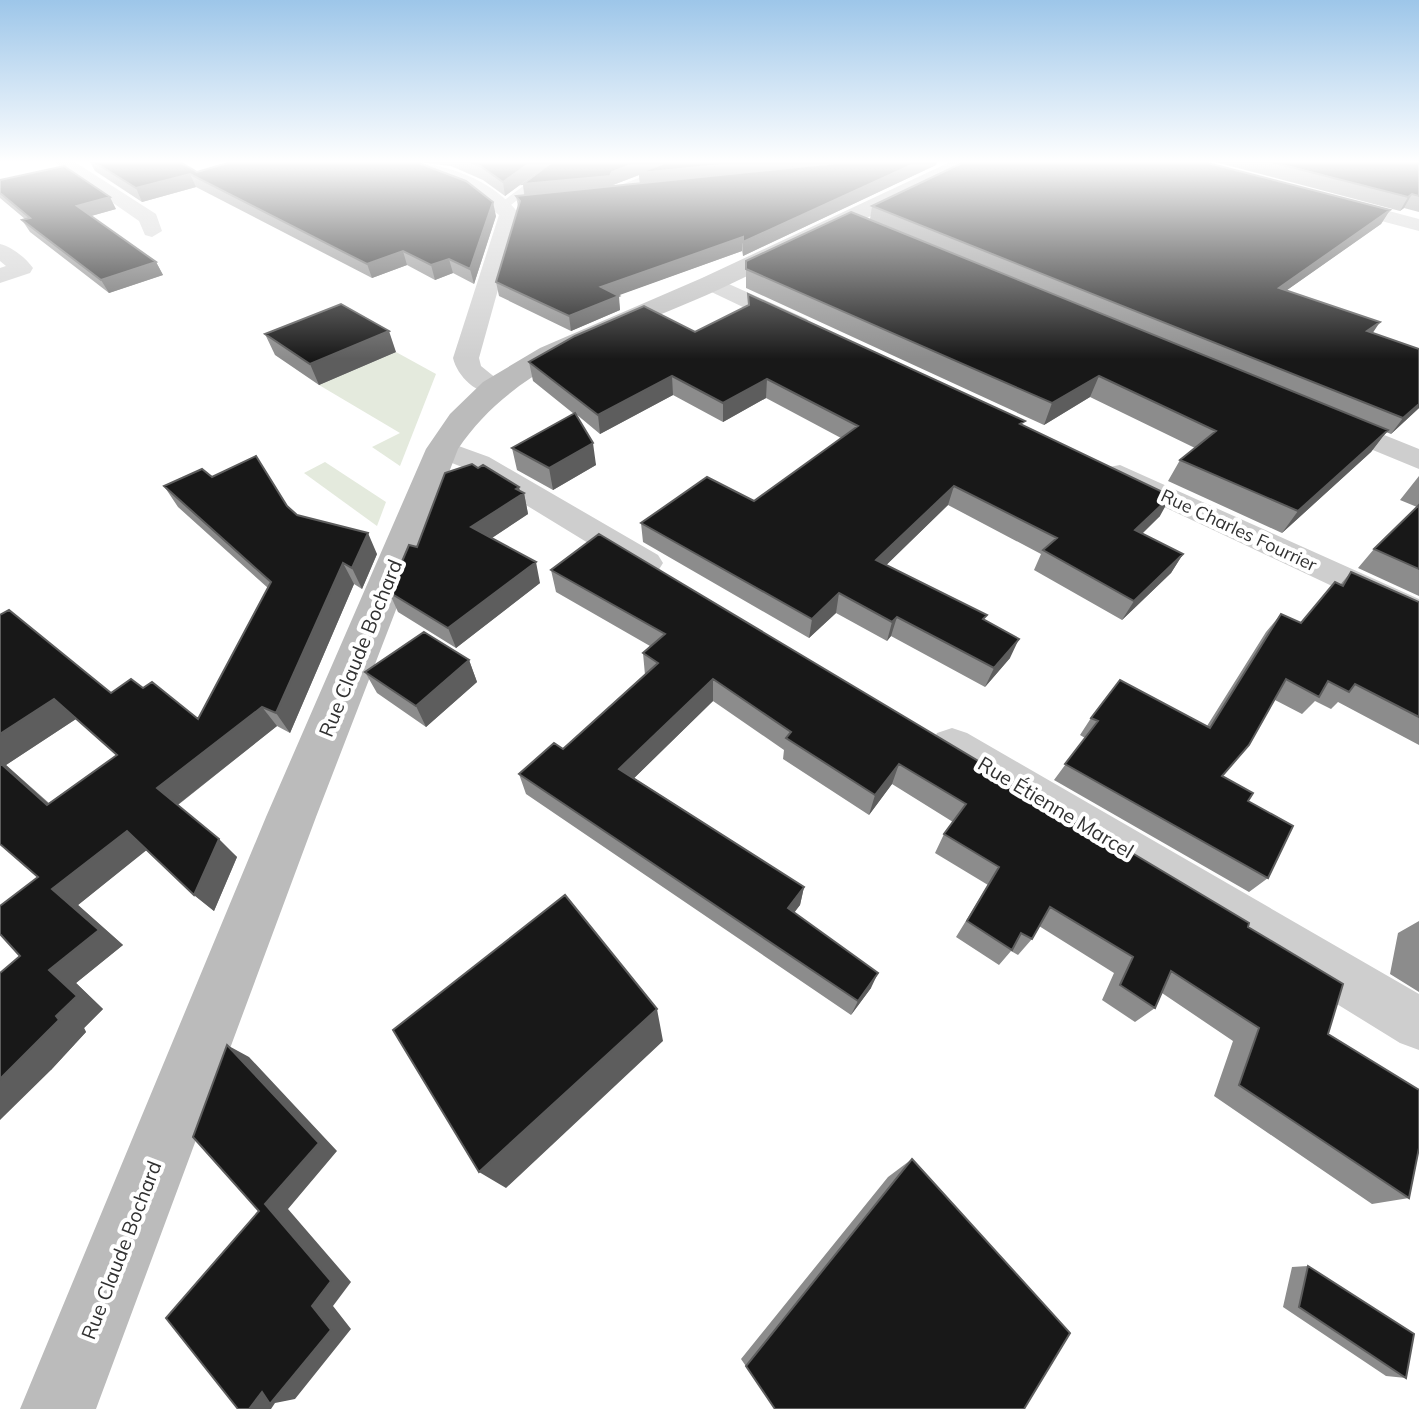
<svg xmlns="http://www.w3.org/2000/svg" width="1419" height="1409" font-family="Mulish,sans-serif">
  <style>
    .green { fill: #e4eadd }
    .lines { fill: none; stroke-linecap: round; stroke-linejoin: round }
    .lane { fill: #cecece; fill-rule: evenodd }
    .street { fill: #cecece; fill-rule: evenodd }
    .secondary { fill: #bbb; fill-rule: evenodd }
    .wall { fill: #8c8c8c; fill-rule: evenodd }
    .shaded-wall { fill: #5d5d5d }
    .building { fill: #181818; stroke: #5d5d5d; stroke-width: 2 }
    .labels { text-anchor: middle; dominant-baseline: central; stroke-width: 8; stroke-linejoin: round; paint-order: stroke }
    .far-street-label { font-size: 18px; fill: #313131; stroke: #fff }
    .street-label { font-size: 20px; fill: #313131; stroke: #fff }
  </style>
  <rect width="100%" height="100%" fill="#fff"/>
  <path class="green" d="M396,352L436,374L400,466L372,447L400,433L319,385Z
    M325,462L386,502L377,526L304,473Z"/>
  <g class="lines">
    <path class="lane" d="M556,162H566L507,208H499V204Z
      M681,162H694L607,195L599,193Z"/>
    <path class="street" d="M54,162H75L156,214L162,231L152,237L145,235L139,221Z
      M401,162C443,162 493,179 519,214L479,358L481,366L508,388L504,394C482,399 458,379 453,358L499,215L470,192L404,166Z
      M1332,196L1419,219V231L1325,206L1322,202L1325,198Z
      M0,244C12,247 26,258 33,268L30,273L0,283V268L6,266L0,261Z
      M711,276L807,319L810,324L807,329H789L703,288L700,283L703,278Z
      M1327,412L1419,449V469L1317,427L1313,421L1317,415Z
      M442,440L489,457L658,555L663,563L658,571L646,575L634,571L467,469L432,455L427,449L432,443Z
      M1120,465L1419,599V627L1109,481L1105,474L1109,467Z
      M952,728L967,733L1419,994V1050L1400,1043L937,757L931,745L937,733Z"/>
    <path class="secondary" d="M950,162H976L973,166C889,207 805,249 720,289C628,331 516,361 458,449L316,817L96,1409H20L266,817L426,449L450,414L483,382L540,348L702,278Z"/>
  </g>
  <path class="wall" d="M90,162H180L197,172L496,216L474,284L453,273L435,280L407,265L372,278L196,187L142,202L95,171Z
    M417,162H551L505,196L483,180L451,166Z
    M552,162H937L936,165L743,256L742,251L618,295L620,310L571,331L499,296L496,282L518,207L516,196L524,195L523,184ZM639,175L640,183L613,186V185Z
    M1215,162H1419V212L1404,208L1400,211Z
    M0,180L116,209L91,216L156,262L163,275L109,293L30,232L22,220L25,219L0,198Z
    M872,206L1390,210L1381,224L1287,290L1372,333L1419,408L1391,434L1386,432L1371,452L1282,533L1168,481L1180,460L1195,448L1090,397L1044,425L746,288V261L870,219Z
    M748,294L1023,426L1160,516L1142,534L1183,554L1171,573L1122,620L1034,570L1041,554L948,505L886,565L985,620L1010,658L985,687L891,636L887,641L836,613L809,638L643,542L641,523L754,501L841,438L766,398L723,422L673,395L600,434L576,414L596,465L553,490L517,470L512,448L574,414L533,381L529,362L695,332L748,305Z
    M265,334L396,352L319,385L275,355Z
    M1419,476V596L1358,568L1374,549L1417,507L1400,500Z
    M212,477L287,506L297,515L377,554L362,589L354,584L290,733L277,726L178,805L237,857L214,911L194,895L146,850L78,905L123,945L76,983L103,1009L84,1028L86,1032L51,1070L20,956L38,877L0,844V615L111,693L143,688L198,719L268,588L178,507L164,486ZM76,719L117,755L49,803L6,765Z
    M520,491L524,493L528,514L492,538L540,583L456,648L398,612L389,592L417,547Z
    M551,570L1248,927L1328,1034L1409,1198L1372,1204L1214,1096L1233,1041L1162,993L1155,1008L1135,1022L1102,1000L1114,973L1039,926L1032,939L1018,955L1011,951L999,965L956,937L988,885L935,853L944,834L953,822L892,784L869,815L783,759L784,750L713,701L634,778L804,887L800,905L794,912L871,988L851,1015L526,794L519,774L563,749L645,675L643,653L650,646L556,592Z
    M1351,572L1419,602V745L1338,702L1331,709L1315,701L1302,714L1275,700L1222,776L1248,801L1268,878L1249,892L1054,780L1085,738L1080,735L1091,718L1207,726L1266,632L1281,614L1301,623L1335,582L1340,585Z
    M469,660L477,682L426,727L377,693L365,672Z
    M1419,921V992L1390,974L1398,933Z
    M912,1159L775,1409L741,1359L888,1177Z
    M1308,1266L1406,1378L1386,1376L1283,1307L1292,1267Z"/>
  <path class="shaded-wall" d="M531,162H551L505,196L503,182Z
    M638,162H877L640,186L639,175L613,185L611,189L525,198L523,184L612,172Z
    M918,162H937L936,165L743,256V242Z
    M190,174L196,187L142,202L136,188Z
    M1412,194L1404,208L1400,211L1408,197Z
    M110,197L116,209L84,218L77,206Z
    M493,202L496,216L474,284L470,269Z
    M1390,210L1381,224L1270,302L1279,288Z
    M743,237L742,251L603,301L601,287Z
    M403,251L407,265L372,278L367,264Z
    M449,259L453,273L435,280L431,265Z
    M156,262L163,275L109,293L101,280Z
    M619,296L620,310L571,331L569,316Z
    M1380,322L1370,337L1367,331Z
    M389,331L396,352L319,385L310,364Z
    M672,376L673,395L600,434L598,415Z
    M1099,376L1090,397L1044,425L1052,403Z
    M767,379L766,398L723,422V403Z
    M1419,404V408L1391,434L1403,418Z
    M1388,430L1371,452L1282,533L1298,511Z
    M593,443L596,465L553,490L549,468Z
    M954,486L948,505L872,579L876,560Z
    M519,487L521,495L524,493L528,514L478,547L471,527Z
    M1171,496L1160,516L1125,550L1135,530Z
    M368,533L377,554L362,589L352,568Z
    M1183,554L1171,573L1122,620L1134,601Z
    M536,562L540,583L456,648L448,628Z
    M343,563L354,584L290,733L276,713Z
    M839,593L836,613L809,638L812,619Z
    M897,617L891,636L887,641L892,622Z
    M1019,639L1010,658L985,687L994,668Z
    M469,660L477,682L426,727L416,706Z
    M713,679V701L623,789L619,769Z
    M54,699L76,719L6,765L70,823L47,805L0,763V734Z
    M262,707L277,726L176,806L157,788Z
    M899,764L892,784L869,815L875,795Z
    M127,831L148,849L78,905L123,945L76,983L103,1009L84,1028L86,1032L51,1070L0,1120V1079L56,1016L49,970L52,889Z
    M219,839L237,857L214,911L194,895Z
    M804,887L800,905L785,925L788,908Z
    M878,973L871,988L851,1015L858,1001Z
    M657,1009L663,1041L506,1188L479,1172Z
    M227,1045L249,1057L337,1151L288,1209L351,1282L333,1306L351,1329L295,1399L275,1403L271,1409H249L312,1306L265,1204Z"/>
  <path class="building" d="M94,162H180L197,172L231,162H416L466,181L493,202L470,269L449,259L431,265L403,251L367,264L190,174L136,188Z
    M469,162H531L503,182L480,166Z
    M552,162H638L612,172L610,176L523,184Z
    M667,162H749L639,173Z
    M847,162H918L743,242V237L601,287L619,296L569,316L496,282L520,201L516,196Z
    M964,162H1204L1390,210L1279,288L1380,322L1367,331L1419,349V404L1403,418L872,206Z
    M1271,162H1419V196L1412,194L1408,197Z
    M64,166L110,197L77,206L156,262L101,280L22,220L30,218L0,193V180Z
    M851,212L1388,430L1298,511L1180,460L1216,431L1099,376L1052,403L746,269V261Z
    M748,294L1025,421L1020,424L1171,496L1135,530L1183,554L1134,601L1043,550L1057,538L954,486L876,560L987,615L983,619L1019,639L994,668L897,617L892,622L839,593L812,619L641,523L707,477L754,501L858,426L767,379L723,403L672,376L598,415L529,362L575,336L644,306L695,332L749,305Z
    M341,304L389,331L310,364L265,334Z
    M575,413L593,443L549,468L512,448Z
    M256,456L287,506L297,515L368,533L352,568L343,563L276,713L262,707L157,788L219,839L194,895L127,831L52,889L99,930L49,970L77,996L56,1016L59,1020L0,1079V973L20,956L0,934V906L38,877L0,844V763L47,805L117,755L54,699L0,734V615L9,610L111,693L131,679L143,688L152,682L198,719L271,582L164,486L202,469L212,477Z
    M472,464L478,468L483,465L519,487L516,489L524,493L471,527L536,562L448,628L389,592L409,545L417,547L445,473Z
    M1419,505V569L1374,549Z
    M599,534L1249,923L1248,927L1343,984L1328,1034L1419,1090V1148L1409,1198L1239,1085L1259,1028L1171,971L1155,1008L1120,985L1133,957L1050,907L1032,939L1021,933L1012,950L967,921L999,867L944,834L966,804L899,764L875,795L786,738L791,732L713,679L619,769L804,887L788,908L878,973L858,1001L519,774L554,743L563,749L658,663L643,653L665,634L551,570Z
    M1351,572L1419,602V717L1355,684L1349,692L1328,681L1319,697L1286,679L1249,745L1222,776L1253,793L1248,801L1293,826L1268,878L1065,764L1098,721L1091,718L1120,680L1210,728L1281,614L1301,623L1335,582L1343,586Z
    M424,632L469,660L416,706L365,672Z
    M565,895L657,1009L479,1172L393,1030Z
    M227,1045L319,1143L265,1204L331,1281L312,1306L331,1330L270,1404L262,1392L249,1409H238L166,1318L259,1211L193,1137Z
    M912,1159L1070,1333L1024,1409H775L746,1366Z
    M1308,1266L1414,1334L1406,1378L1299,1307Z"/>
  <linearGradient id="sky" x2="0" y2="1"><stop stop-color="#9dc6e9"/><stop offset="0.45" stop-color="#fff"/><stop offset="1" stop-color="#fff" stop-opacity="0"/></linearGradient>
  <rect width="1419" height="359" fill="url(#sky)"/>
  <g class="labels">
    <g class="far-street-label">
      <text transform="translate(1239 530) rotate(25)">Rue Charles Fourrier</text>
    </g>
    <g class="street-label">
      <text transform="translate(360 648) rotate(-68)">Rue Claude Bochard</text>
      <text transform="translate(1056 807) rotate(31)">Rue Étienne Marcel</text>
      <text transform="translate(121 1250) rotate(-69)">Rue Claude Bochard</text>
    </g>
  </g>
</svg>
